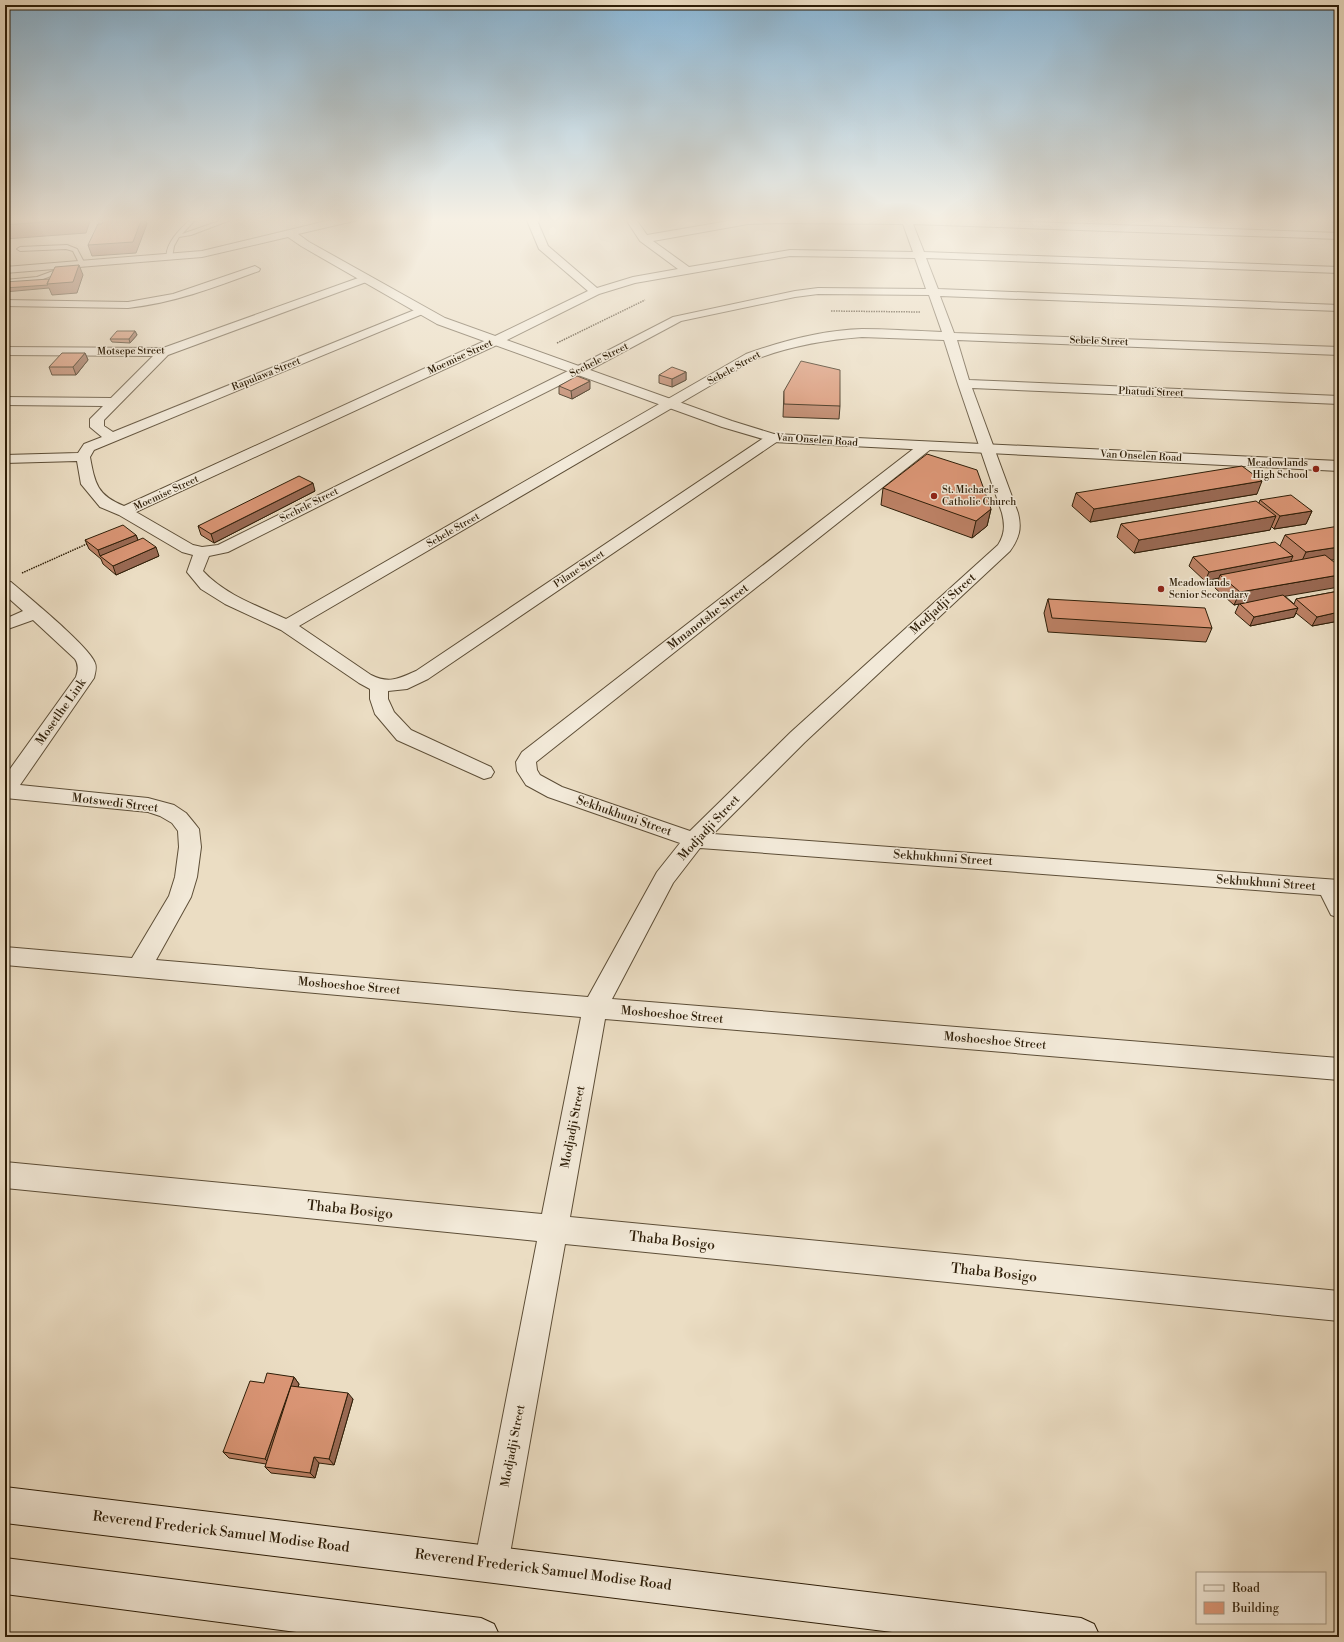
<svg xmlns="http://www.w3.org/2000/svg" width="1344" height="1642" font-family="'Libre Bodoni',serif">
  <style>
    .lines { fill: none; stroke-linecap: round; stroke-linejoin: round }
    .service-casing { stroke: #5d4e37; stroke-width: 2 }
    .minor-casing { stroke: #5d4e37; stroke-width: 2 }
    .tertiary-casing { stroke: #5d4e37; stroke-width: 2 }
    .secondary-casing { stroke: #2e1e08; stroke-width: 2 }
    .path { stroke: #2e1e08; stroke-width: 1.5; stroke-dasharray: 1.5 1; stroke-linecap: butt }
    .service { fill: #f2e9d8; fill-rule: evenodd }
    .minor { fill: #f2e9d8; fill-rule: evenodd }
    .tertiary { fill: #f2e9d8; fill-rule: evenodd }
    .secondary { fill: #f2e9d8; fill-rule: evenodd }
    .wall { fill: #bc8165; stroke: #2e1e08 }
    .shaded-wall { fill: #996953; stroke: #2e1e08 }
    .building { fill: #db9676; stroke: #2e1e08 }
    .poi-dot { fill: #8f2418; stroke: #f2e9d8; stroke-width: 1.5 }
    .labels { text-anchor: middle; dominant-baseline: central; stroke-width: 3; stroke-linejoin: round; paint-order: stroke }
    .far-street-label { font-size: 10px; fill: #2e1e08; stroke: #f2e9d8 }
    .far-poi-label { font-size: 10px; fill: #2e1e08; stroke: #f2e9d8; text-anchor: start }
    .street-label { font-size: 12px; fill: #2e1e08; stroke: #f2e9d8 }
    .near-street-label { font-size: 14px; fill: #2e1e08; stroke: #f2e9d8 }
  </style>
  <rect width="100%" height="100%" fill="#ebddc3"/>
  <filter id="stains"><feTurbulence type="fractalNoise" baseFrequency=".005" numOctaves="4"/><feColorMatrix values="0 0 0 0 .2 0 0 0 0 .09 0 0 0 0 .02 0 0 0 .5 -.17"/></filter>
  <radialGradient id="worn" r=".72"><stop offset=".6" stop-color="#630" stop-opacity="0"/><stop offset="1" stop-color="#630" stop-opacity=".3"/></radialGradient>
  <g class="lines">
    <g class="service-casing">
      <path id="service" d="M192,218H197L182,234L228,218H236L191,235L179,237L174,246L172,258L167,259C164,244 181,228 192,218Z
        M67,245L77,249L85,264L84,265H80L73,251L66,249L20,251L17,249L20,247Z
        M64,267L67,269L66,270L38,281L5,284V280L37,277Z"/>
    </g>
    <g class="minor-casing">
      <path id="minor" d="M526,218H536L548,246L597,288L633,277L678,269L640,241L625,218H635L647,235L746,218H917L1339,233V239L913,224L924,252L1339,267V273L926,258L938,289L1339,305V311L940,296L954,333L1339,347V355L957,340L969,380L1339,396V404L972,388L1018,513C1022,529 1019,538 1010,551L805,742L713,834L1339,880V918L1331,915L1321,895L700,848L673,883L612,999L1339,1058V1080L605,1019L570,1217L1339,1291V1321L565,1244L508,1565L503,1577L491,1582L479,1577L474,1565L537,1241L5,1188V1162L542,1214L581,1017L5,965V947L132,958L169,896L175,877L179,847L178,831L172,823L160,816L148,812L5,798V776L76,677C78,671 79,665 75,659L33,620L5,630V619L23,611L5,595V581L11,582C27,596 90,647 95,663C97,668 95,673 94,678L20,785L148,798L174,805L186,813L195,824L199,829L201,847L197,877L191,897L156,960L588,997L657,872L680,843L548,797L526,785L517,771L516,762L522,752L921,443L926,442L931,443L933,446L931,449L536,762L537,770L540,775L562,787L690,831L791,732L998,545C1005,534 1005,525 1002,513L958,384L944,340L862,337C825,340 789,346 754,360L299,626L371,675C389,684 398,679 416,671L768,435L773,434L778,435L780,438L778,441L428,679L407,689L388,691V699L394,712L411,730L491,767L494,772L491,777L484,779L397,740L375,714L370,699V689L359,683L281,630L225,604L201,589L187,572L193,555L182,552L119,515L100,507L81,484L77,461L5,463V455L78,453L84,444L102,437L90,427V419L103,406L5,405V397L111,398L153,356L5,355V347L163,348L361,277H369L370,279L369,281L168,355L104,420V426L113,432L417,309H425L427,311L425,313L94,450L90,457C95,484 97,495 124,506L491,338L588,291L539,249ZM778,223L903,224L913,252L790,250L689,267L653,241L748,224ZM790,256L915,258L926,289L818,288L795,291L673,317L574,368L218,545L202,547L193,545L136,512L499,344L599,294L635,283ZM818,294L929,295L942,332C916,331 889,329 862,329C823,330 782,341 746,354L286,619C258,606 225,595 203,571L209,556L228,552L582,374L681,321L795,297Z
        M255,266L260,269L259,271C216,287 174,303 128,308L5,306V300L128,302L173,294Z"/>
    </g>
    <g class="tertiary-casing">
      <path id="tertiary" d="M339,218H359L358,220L298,234L309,242L445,318L732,421L774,434L1339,461V471L773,442L722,427L437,324L301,246L288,237L202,257L5,273V267L202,251Z"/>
    </g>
    <g class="secondary-casing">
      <path id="secondary" d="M5,1487L1081,1618L1094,1624L1100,1637H933L5,1523Z
        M5,1558L481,1618L494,1624L500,1637H335L5,1594Z"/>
    </g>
    <path class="path" d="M831,311L921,312
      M557,343L645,300
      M22,573L89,543"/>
    <use href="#service" class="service"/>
    <use href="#minor" class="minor"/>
    <use href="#tertiary" class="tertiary"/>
    <use href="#secondary" class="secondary"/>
  </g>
  <path class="wall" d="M135,331L137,335L130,343L112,342L110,339Z
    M85,353L88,360L76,375H52L49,367Z
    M686,372V380L672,387L659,383V375Z
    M559,386L590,389L572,399L559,394Z
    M784,391L840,406L839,419L783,417Z
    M883,488L991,509L987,526L972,538L881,505Z
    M315,491L214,543L201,535L198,526Z
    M1076,493L1257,494L1090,522L1072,506Z
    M1260,500L1312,511L1306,524L1274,529L1271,526L1270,530L1134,553L1117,537L1121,524L1259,503Z
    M136,535L138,540L159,556L116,575L103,564L101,559L89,549L85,540Z
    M1285,535L1332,560L1285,596L1294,604L1296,599L1339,591V621L1312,626L1296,613L1294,617L1250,626L1235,613L1239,604L1234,605L1215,588L1219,578L1205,581L1189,566L1193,557L1280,546Z
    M1048,599L1212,628L1206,642L1048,632L1044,613Z
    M294,1377L299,1384L298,1387L353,1399L334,1465L319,1463L315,1478L271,1473L265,1467L266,1464L229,1458L223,1452L264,1383Z"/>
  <path class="shaded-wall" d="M82,218H91L86,233L5,239V225Z
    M142,218H145L147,224L136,253L92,256L88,245Z
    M79,265L83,275L77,293L52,295L49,288L5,292V288L47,284Z
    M135,331L137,335L130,343L129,339Z
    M85,353L88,360L76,375L73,367Z
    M686,372V380L672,387V379Z
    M590,381V389L572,399L571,391Z
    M1262,481L1257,494L1090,522L1094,509Z
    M313,483L315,491L214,543L211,534Z
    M991,509L987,526L972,538L976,521Z
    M1312,511L1306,524L1274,529L1280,516Z
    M1276,516L1270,530L1134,553L1139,540Z
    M136,535L139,543L100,556L98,550Z
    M156,547L159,556L116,575L113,566Z
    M1339,547V559L1300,565L1306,552Z
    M1293,556L1289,565L1220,575L1219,578L1205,581L1209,572Z
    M1339,575V587L1240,604H1239L1234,605L1240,592Z
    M1298,608L1294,617L1250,626L1254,617Z
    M1339,612V621L1312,626L1317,617Z
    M294,1377L299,1384L271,1465L265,1459Z
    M348,1393L353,1399L334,1465L329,1459Z
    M314,1457L319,1463L315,1478L310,1473Z"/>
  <path class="building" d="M5,218H82L81,219L5,225Z
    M104,218H142L133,242L88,245L98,224H102Z
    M79,265L73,282L47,284L55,267Z
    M49,279L47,284L48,285L5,288V282Z
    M117,331H135L129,339H110Z
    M62,353H85L73,367H49Z
    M801,361L840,370V406L784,404V391Z
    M672,367L686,372L672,379L659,375Z
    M577,376L590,381L571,391L559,386Z
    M927,454L977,470L991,509L976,521L883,488Z
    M1242,466L1262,481L1094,509L1076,493Z
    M299,476L313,483L211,534L198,526Z
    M1291,495L1312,511L1280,516L1260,500Z
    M1256,501L1276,516L1139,540L1121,524Z
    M123,525L136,535L98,550L85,540Z
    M1339,526V547L1306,552L1285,535Z
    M143,538L156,547L113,566L100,556Z
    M1275,542L1293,556L1209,572L1193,557Z
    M1325,555L1339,566V575L1240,592L1220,575Z
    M1339,591V612L1317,617L1296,599Z
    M1283,595L1298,608L1254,617L1240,604Z
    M1048,599L1205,608L1212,628L1052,618Z
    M267,1373L294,1377L265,1459L223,1452L250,1381L264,1383Z
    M291,1386L348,1393L329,1459L314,1457L310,1473L265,1467Z"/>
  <linearGradient id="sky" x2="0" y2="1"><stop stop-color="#89b6d6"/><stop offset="0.49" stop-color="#f6f0e4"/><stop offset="1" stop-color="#f6f0e4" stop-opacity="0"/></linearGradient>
  <rect width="1344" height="448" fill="url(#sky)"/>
  <g class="poi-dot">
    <circle cx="1316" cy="469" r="4"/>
    <circle cx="934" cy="496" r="4"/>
    <circle cx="1161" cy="589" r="4"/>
  </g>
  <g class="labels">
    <g class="far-street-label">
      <text transform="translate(1099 341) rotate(2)">Sebele Street</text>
      <text transform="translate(131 351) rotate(-1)">Motsepe Street</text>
      <text transform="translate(460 357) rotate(-25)">Moemise Street</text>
      <text transform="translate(599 360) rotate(-27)">Sechele Street</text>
      <text transform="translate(734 368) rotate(-29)">Sebele Street</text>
      <text transform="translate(266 374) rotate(-22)">Rapulawa Street</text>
      <text transform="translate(1151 392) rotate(2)">Phatudi Street</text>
      <text transform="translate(817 440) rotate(4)">Van Onselen Road</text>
      <text transform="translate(1141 456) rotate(3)">Van Onselen Road</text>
      <text transform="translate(166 493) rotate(-25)">Moemise Street</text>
      <text transform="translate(309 505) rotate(-27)">Sechele Street</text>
      <text transform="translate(453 530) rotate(-30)">Sebele Street</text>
      <text transform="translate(579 569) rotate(-34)">Pilane Street</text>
    </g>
    <g class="far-poi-label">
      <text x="1308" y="463" text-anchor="end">Meadowlands<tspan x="1308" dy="12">High School</tspan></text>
      <text x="942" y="490">St. Michael's<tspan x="942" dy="12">Catholic Church</tspan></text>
      <text x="1169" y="583">Meadowlands<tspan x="1169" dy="12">Senior Secondary</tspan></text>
    </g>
    <g class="street-label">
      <text transform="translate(943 604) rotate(-42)">Modjadji Street</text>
      <text transform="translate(708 617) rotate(-38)">Mmanotshe Street</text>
      <text transform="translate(61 712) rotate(-55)">Mosetlhe Link</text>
      <text transform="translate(115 803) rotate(7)">Motswedi Street</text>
      <text transform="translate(624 816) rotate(19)">Sekhukhuni Street</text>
      <text transform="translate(709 828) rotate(-47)">Modjadji Street</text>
      <text transform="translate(943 858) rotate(4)">Sekhukhuni Street</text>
      <text transform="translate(1266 883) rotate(4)">Sekhukhuni Street</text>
      <text transform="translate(349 986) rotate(5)">Moshoeshoe Street</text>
      <text transform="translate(672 1015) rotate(5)">Moshoeshoe Street</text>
      <text transform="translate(995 1041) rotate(5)">Moshoeshoe Street</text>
      <text transform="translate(573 1127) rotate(-79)">Modjadji Street</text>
      <text transform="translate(513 1446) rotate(-79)">Modjadji Street</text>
    </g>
    <g class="near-street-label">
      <text transform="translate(350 1210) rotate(6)">Thaba Bosigo</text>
      <text transform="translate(672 1241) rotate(6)">Thaba Bosigo</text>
      <text transform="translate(994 1273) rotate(6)">Thaba Bosigo</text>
      <text transform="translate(221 1532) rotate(7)">Reverend Frederick Samuel Modise Road</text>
      <text transform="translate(543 1570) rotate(7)">Reverend Frederick Samuel Modise Road</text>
    </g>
  </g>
  <rect width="1344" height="1642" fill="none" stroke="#ebddc3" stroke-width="20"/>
  <rect x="6" y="6" width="1332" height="1630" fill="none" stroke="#2e1e08" stroke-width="2"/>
  <rect x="10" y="10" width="1324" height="1622" fill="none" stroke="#2e1e08"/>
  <rect x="1196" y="1572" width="130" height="52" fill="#f2e9d8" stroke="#a49885"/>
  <rect x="1204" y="1585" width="20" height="6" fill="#f2e9d8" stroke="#a49885"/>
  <text x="1232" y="1592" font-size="12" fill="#2e1e08">Road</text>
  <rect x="1204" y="1602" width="20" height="12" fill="#db9676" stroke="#a49885"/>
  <text x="1232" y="1612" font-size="12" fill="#2e1e08">Building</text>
  <rect width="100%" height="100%" filter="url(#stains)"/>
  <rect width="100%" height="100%" fill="url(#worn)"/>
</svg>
